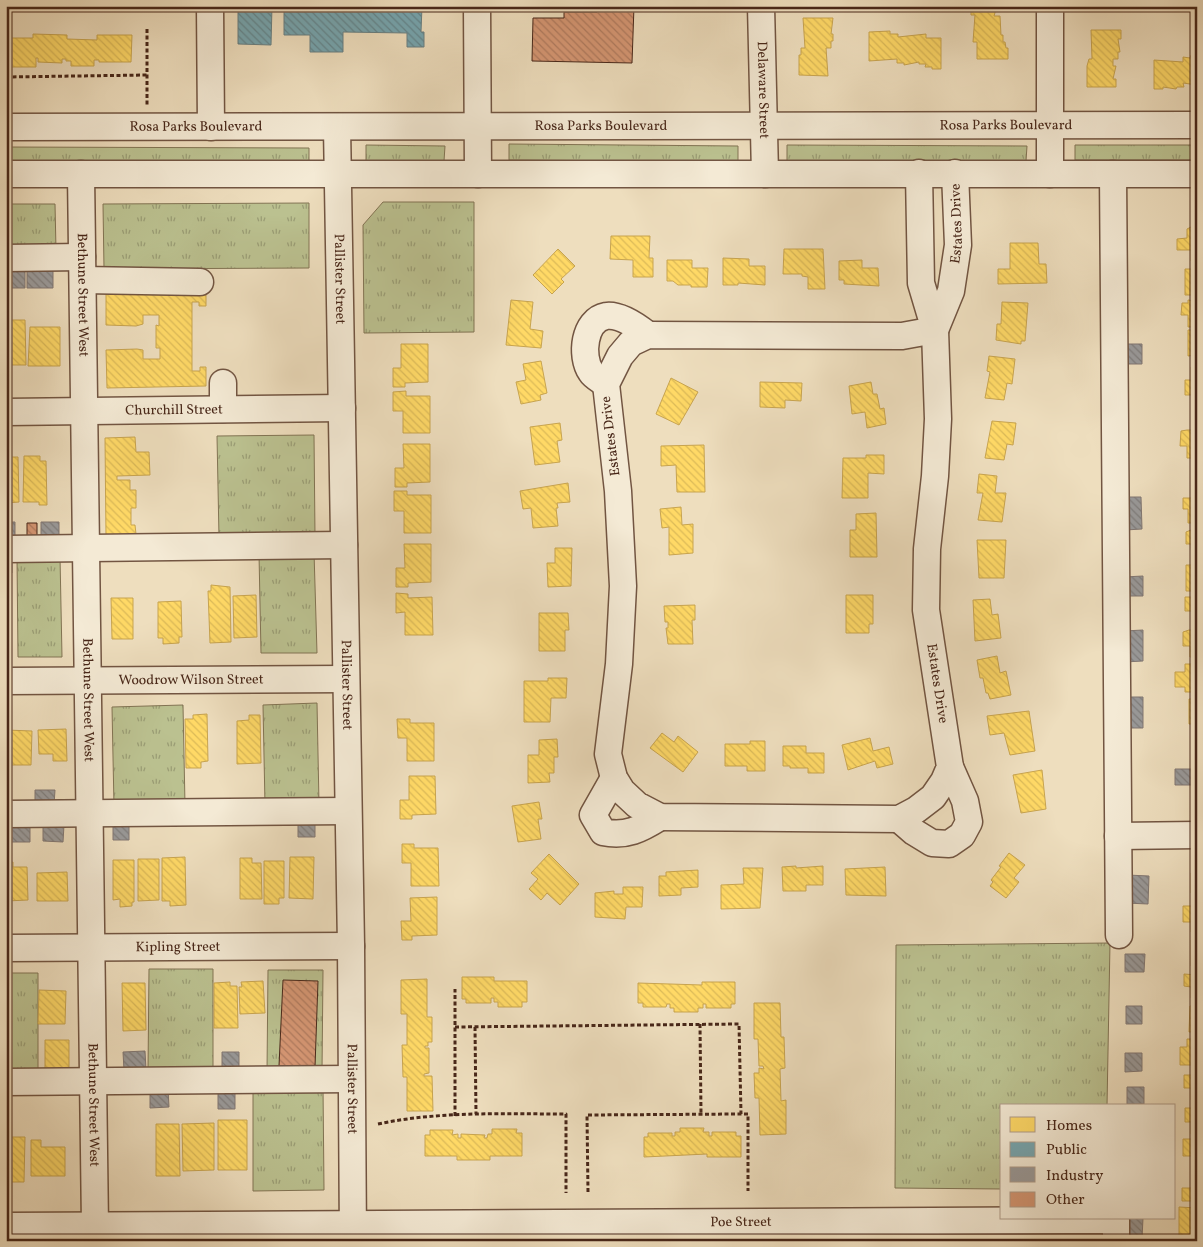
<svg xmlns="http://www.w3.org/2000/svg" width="1203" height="1247" font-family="Vollkorn,serif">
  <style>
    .grass { fill: url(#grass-tufts); stroke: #827454 }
    .homes { fill: url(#homes-back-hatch); stroke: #c8a44f }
    .public { fill: url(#public-back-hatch); stroke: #687f82 }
    .industry { fill: url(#industry-back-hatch); stroke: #817773 }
    .building { fill: url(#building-back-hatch); stroke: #482719 }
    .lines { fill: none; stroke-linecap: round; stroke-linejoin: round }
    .minor-casing { stroke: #725542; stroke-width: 29 }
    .path { stroke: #482719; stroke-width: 3; stroke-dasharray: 4 2.5; stroke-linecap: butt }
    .minor { stroke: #f4ead5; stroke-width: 26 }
    .labels { text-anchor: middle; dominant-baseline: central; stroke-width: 5; stroke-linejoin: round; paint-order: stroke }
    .street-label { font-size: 14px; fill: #482719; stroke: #f4ead5 }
  </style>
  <defs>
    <pattern id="grass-tufts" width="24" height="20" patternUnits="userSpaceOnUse" patternTransform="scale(1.25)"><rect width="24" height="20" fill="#bbc190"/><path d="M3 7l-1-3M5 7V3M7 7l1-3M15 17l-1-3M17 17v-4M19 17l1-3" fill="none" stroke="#9a9d75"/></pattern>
    <pattern id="homes-back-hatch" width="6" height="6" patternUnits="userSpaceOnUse" patternTransform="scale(1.25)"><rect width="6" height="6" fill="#ffd966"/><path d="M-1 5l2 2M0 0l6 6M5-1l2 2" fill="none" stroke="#dcba58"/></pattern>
    <pattern id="public-back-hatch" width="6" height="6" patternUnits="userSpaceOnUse" patternTransform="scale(1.25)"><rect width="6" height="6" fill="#76a5af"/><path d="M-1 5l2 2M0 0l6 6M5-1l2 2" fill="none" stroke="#63868e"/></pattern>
    <pattern id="industry-back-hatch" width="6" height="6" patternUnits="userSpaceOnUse" patternTransform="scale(1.25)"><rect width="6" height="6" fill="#999"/><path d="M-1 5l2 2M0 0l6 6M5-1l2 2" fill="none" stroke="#7f7d7c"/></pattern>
    <pattern id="building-back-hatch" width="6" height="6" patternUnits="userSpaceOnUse" patternTransform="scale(1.25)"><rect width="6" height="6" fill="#d59673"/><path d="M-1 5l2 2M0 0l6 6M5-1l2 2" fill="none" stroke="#af7a5e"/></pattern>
  </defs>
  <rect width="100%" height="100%" fill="#eedebe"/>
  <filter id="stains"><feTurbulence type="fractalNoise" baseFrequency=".004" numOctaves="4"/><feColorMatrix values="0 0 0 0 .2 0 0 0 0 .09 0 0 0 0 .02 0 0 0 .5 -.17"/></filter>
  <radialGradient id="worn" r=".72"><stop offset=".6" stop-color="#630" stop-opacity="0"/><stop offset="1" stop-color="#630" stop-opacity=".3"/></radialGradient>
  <path class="grass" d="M509,144L738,146V162L509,160Z
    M366,145L445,146L444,161H366Z
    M787,145L1027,146L1026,161H787Z
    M1075,145H1197V160H1075Z
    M6,147L309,148V162L6,161Z
    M383,202H474V332L364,333L363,225Z
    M309,203V268L104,269L103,204Z
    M6,204H55L56,250H6Z
    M314,435L315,536L219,537L217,436Z
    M314,552L317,653H261L259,554Z
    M17,557H60L62,657H18Z
    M317,703L319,804L265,805L263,705Z
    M183,705L185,805L114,806L112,707Z
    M1110,943L1107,1106H1002V1189L895,1188L896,945Z
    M149,969H213V1072L148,1071Z
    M268,970H323L322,1072H267Z
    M11,973H38V1074H10Z
    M253,1087H323L324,1190L253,1191Z"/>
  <path class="homes" d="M997,6L994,16H1000L1001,35H1003V42H1005L1006,48H1008V59H977V42H973L975,15H971V7L969,6Z
    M803,18H833L831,34H833V41H831V48H826L828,76L799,75V55H801V48H805Z
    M1091,30H1121V39H1118L1120,52H1118V59H1113V66H1116L1113,79H1116V87H1087V66L1089,59H1092Z
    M890,31V34H898V37L926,34V38H941V69H932V67H925L926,64H919V62L904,65V63H897V59L869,61V32Z
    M33,34L67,35V39L97,40V35H132L131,62H99V60H94V66H71V61H66V59H62V63L38,62V58H36V67H6V38H33Z
    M1191,55H1197V85L1183,83L1184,87H1177L1176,89L1163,87V89H1154V60L1183,62V57L1190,58Z
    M1191,227H1197V261H1191V250H1177V239L1187,238V229Z
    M611,236H650L649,258H653V277H633V260L610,259Z
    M1010,243H1038L1039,264H1046L1047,283L998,284V269H1010Z
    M558,249L575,266L561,279L564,282L552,294L533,275Z
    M784,249H823L825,289H808V277L802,276V274H783Z
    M723,258L749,259V266H765V285L738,283V285H723Z
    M667,260H692V268H708L707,287H691V285H678L673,281H667Z
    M862,260V268H878L879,286L844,284V280H839V261Z
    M1185,269H1197V295H1185Z
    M206,287V306H199V302H192V371H200V367H206V386L107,388L106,350L137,349L143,350V359H160V348H156V325L159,326V315H143V324L136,326L106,325V288Z
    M511,300L533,302L530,329L543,331L541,348L506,345Z
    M1188,300L1197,301V327H1188V315H1181L1182,303H1188Z
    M1002,302L1028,303L1025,341H1021V344L996,340L997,324H1001Z
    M6,320H25L26,365H6Z
    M30,327H60V366H28Z
    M1188,330H1197V355L1188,356Z
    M401,344H428V382L405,383V387H393V368H401Z
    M989,356L1015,359L1012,384L1007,383L1004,400L985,398L990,372L987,371Z
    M541,361L547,393L540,395L541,400L521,404L516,382L526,380L523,364Z
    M1191,367H1197V395H1185V380H1191Z
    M671,378L698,392L679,425L656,414Z
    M760,382L802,383L801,401L785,400V408L760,407Z
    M871,382L873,394H877L880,409L884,408L886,424L867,428L865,412L852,414L849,386Z
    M406,391V396H430V433H403V411H393V392Z
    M992,421L1016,423L1013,445L1007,444L1004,460L985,458Z
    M560,423L562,440L557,441L560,462L535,465L530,427Z
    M1187,430H1197V458H1187V446H1180L1181,431Z
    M135,437L136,452H149L150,475L117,476V480H130V490H136V508H131V525H135L136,534H131V537L106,538L105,438Z
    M403,444H430V482L407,483V487H395V468H404Z
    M704,445L705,492H677L676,465L661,466V446Z
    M866,455H884V474L868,473V498H842L843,458H866Z
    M24,456H40V461H46L47,505H39V502H23Z
    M6,457H18L19,502L6,503Z
    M979,474L997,476L995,493H1006L1002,522L978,520L983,493H977Z
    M568,483L570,502L557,503L558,508H556L558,526L533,528L531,508L523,509L520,491Z
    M394,491H407V495H431V533H404V511H394Z
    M1183,498H1197V523H1188V509H1183Z
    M681,507L682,525L693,524V553L669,555V527L662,528L660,509Z
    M876,513L877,557H850V530H856V514Z
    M1191,530H1197V559H1192L1191,544H1186V532Z
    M977,540H1006L1004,578H979Z
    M404,544H431V582L408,583V587H396V568H405Z
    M555,548H572L571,586L548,587L547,563H555Z
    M1186,565H1197V591H1186Z
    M211,585L230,587L231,642L210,643L208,591H211Z
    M396,593L408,594V598L432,597L433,635H405V612L396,613Z
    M256,595L257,637L234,638L233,596Z
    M846,595H873V624H869V633H846Z
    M1185,597H1197V624H1193V611H1185Z
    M111,598H133V639H112Z
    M990,599L992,615L998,614L1001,638L975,641L973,600Z
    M6,601H11V632H6Z
    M181,601L182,637H179V643L163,644V638H158V602Z
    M695,605V620H692L693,644H668L666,628H668V622H665L664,606Z
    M539,613H568L569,630H565V651H539Z
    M1189,630H1197V657H1190V646H1183V632Z
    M997,656L1000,673L1006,671L1011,695L990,699L988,693H986L983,678H980L977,660Z
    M1185,664H1197V692H1185V687H1175V672H1185Z
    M548,678H567L566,698H551L550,722H524V681H548Z
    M1189,699H1197V724H1189Z
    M1029,711L1035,751L1010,755L1004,733L990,735L987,716Z
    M207,714L208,761L201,762V768H186L185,719H193V715Z
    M249,715H260L261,763L237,764V721L249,720Z
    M397,719H410V723H434V761H407V738H398Z
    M66,729L67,761H53V754H39L38,730Z
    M6,730L32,731L31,765H6Z
    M1193,732H1197V758H1193Z
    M662,733L674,742L678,736L698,752L683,772L650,748Z
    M870,738L873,751L889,747L893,764L877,768L875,761L848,770L842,745Z
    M557,739L558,757H554V773H549L550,782L528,783V755H539V740Z
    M750,741H765V771H747V766H725V744H750Z
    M783,746H806V753H824V773H808V768H790V766H783Z
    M1042,770L1046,809L1021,813L1013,775Z
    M409,776H435L436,814L412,815V819H400V800H409Z
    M539,802L542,819H538L541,839L518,842L512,806Z
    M402,844H414V848H438L439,886H411V863H402Z
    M1009,853L1025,865L1014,878L1019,882L1006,898L990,886L993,882L991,880L1001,867L999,866Z
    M549,854L579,884L560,905L547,893L541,900L529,889L538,879L531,873Z
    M185,857L186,905L170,906V901H162V858Z
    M290,857H314L313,899L289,898Z
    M240,858H252V863H261L262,899H240Z
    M138,859H159V900L138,901Z
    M113,860H134V902H132V906L120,907V899L113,900Z
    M264,861H284V898H279V904H264Z
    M6,862H13V867H27L28,900L6,901Z
    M796,866V868L823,866V885H806V891H783L782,867Z
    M885,867L886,896L846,895L845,869Z
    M743,868H763L760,908L721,909V885L744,884Z
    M698,870V887L681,888V895L659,896V876H666V872Z
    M67,872L68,901H37V873Z
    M1191,873H1197V893H1191Z
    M623,887H643L642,907H626L625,919L595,917V893L614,891V894H623Z
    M437,897V935L412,936V940H402L401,921H411L410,898Z
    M1183,906H1197V932H1191V922H1183Z
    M1197,939V966H1191V940Z
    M1184,974L1197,975V998H1191V987L1184,986Z
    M462,977H494V981H527V1002H522V1007H498V1002H494V998H491V1003H466V999H462Z
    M427,979V1017H432V1042H428V1046H425V1048H429V1073L424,1074V1076H432L433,1111H407V1077H403L402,1045H407V1014H401V980Z
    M263,981L265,1013L240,1014L239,987H242L241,982Z
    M230,982V986H237L238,1028H214V983Z
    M702,982H735V1004H731V1008H706V1004H703V1008H698V1012H674V1008H670V1004H667L666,1007H643V1003H638V983L702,985Z
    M122,983H145L146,1030L123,1031Z
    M39,990L66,991L65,1024H38Z
    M6,991H9L8,1034H6Z
    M754,1003H780L781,1037H784L785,1068L780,1069L781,1101L786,1100V1134L760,1135L759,1098H755L754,1073H759V1068L764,1069L763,1066H759L758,1039H754Z
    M1190,1006H1197V1032H1189Z
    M1187,1039H1197V1065H1180V1047H1187Z
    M45,1040H69V1071H45Z
    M1184,1075H1197V1101L1191,1100V1088H1184Z
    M1185,1108H1197V1134H1191V1122H1185Z
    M218,1120H247V1170H218Z
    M214,1123V1170L183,1171L182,1124Z
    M156,1124H179L180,1176H156Z
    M680,1128H704L703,1132H709V1136H712V1132H736V1136H741V1157H707V1154L644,1157V1137H648V1133H672V1136H675V1132H680Z
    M492,1129H517L516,1133H522V1156H490V1160H457V1156H425V1135H430V1130H453L452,1135L458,1134V1138H461V1134L485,1135L484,1138H487L488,1134H492Z
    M6,1137H25L24,1182H6Z
    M1183,1139H1197V1166H1192V1156H1183Z
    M31,1140H41V1147H65V1176H31Z
    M1193,1173H1197V1201H1182V1188H1193Z
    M1179,1207L1197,1208V1236H1179Z"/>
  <path class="public" d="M238,6H272L271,45L238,44Z
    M284,6H422L421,32H424V47H407V33L343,32V52H310V35H284Z"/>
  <path class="industry" d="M6,266L25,267V288H6Z
    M27,267H53V288H27Z
    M1123,344H1142V364H1124Z
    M1124,497H1141L1142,529L1125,530Z
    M6,522H15V538H6Z
    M41,522H59V539H41Z
    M6,556H12V573H6Z
    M1143,576V596H1124V577Z
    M1143,630V661L1124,662V631Z
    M1123,697H1143V728H1123Z
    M1175,769H1194L1193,785H1175Z
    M35,790H55L54,805H35Z
    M298,819H315V837H298Z
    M113,821H129V840H113Z
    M43,824L64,825L63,842L43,841Z
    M10,825H30V842H10Z
    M1127,875L1149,876L1148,904L1126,903Z
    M1125,954H1145L1144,972H1125Z
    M1126,1006H1142V1024H1126Z
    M145,1051L146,1070H124L123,1052Z
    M222,1052H239V1070H222Z
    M1125,1053H1142V1071L1125,1072Z
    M1127,1087H1144V1104H1127Z
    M150,1089H168L169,1107L150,1108Z
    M235,1091V1109H218V1092Z
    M1129,1218H1143L1142,1239H1128Z"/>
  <path class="building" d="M597,6H634L632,63L532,61L533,18H564V12H597Z
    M27,523H37V538H27Z
    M283,980L318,981L315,1067L279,1066Z"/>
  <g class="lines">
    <g class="minor-casing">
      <g id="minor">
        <path d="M210,6L211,127"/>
        <path d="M477,6L478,174"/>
        <path id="s1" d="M761,6L765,174"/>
        <path d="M1050,6V174"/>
        <path id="s2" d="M6,127L1197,125"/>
        <path id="s3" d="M337,127L351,946L353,1241"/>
        <path id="s4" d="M919,173L921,283L935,330L938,419L935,476L927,549L926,610L950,767L944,781L933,797L916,810L899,819L660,817L637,805L622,791L614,778L608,754L619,664L623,586L618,491L606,384L620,356L631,343L648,335L902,336L935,330"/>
        <path d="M6,174H1197"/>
        <path id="s5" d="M81,174L95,1226"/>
        <path d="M1113,174L1119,935"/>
        <path d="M6,258L82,257"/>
        <path d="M83,280L200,282"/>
        <path id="s6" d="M935,330L951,291L958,245L955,173"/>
        <path d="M606,384C601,380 594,377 591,372C580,356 584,320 606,316C620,314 638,327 648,335"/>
        <path d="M223,409V383"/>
        <path id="s7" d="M6,412L342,408"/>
        <path d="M6,549L344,545"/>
        <path id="s8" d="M6,681L345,679"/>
        <path d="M614,778L593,815L603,832C626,837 641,829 660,817"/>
        <path d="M6,814L348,811"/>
        <path d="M899,819L914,832L932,843L949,844L962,835L969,822L965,801L950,767"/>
        <path d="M1118,836L1197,835"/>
        <path id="s9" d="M6,948L351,946"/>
        <path d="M6,1082L351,1079"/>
        <path id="s10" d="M6,1226L1116,1220V1241"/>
      </g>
    </g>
    <path class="path" d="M147,29V106
      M6,77L147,75
      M700,1024L701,1114
      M455,1027L739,1024L741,1114
      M475,1027L476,1114
      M455,1116V989
      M378,1124C439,1111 503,1114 566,1114V1193
      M588,1192L587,1115L741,1114H748V1191"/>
    <use href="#minor" class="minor"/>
  </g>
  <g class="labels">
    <g class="street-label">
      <text stroke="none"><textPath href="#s1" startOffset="84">Delaware Street</textPath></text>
      <text stroke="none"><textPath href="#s2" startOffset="190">Rosa Parks Boulevard</textPath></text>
      <text stroke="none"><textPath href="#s2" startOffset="595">Rosa Parks Boulevard</textPath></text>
      <text stroke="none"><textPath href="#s2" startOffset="1000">Rosa Parks Boulevard</textPath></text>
      <text stroke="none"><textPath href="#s6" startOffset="110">Estates Drive</textPath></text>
      <text stroke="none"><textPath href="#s3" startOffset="152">Pallister Street</textPath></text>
      <text stroke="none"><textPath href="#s5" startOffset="121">Bethune Street West</textPath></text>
      <text stroke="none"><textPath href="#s7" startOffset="168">Churchill Street</textPath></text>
      <text transform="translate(611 436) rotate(-97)">Estates Drive</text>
      <text stroke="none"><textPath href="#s8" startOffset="185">Woodrow Wilson Street</textPath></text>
      <text stroke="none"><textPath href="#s4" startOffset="514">Estates Drive</textPath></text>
      <text stroke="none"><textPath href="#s3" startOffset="558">Pallister Street</textPath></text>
      <text stroke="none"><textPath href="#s5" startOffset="526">Bethune Street West</textPath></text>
      <text stroke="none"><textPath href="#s9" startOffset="172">Kipling Street</textPath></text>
      <text stroke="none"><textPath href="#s3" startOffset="962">Pallister Street</textPath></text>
      <text stroke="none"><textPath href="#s5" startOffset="931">Bethune Street West</textPath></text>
      <text stroke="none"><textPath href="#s10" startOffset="735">Poe Street</textPath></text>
    </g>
  </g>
  <rect width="1203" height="1247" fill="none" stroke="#eedebe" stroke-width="25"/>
  <rect x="8" y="8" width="1188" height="1232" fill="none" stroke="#482719" stroke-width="2.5"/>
  <rect x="12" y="12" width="1178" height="1222" fill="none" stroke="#482719"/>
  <rect x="1000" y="1104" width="175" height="115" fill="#f4ead5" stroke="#af9c8a"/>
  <rect x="1010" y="1117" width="25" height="15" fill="#ffd966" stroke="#af9c8a"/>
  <text x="1046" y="1130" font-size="15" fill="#482719">Homes</text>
  <rect x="1010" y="1142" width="25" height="15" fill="#76a5af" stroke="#af9c8a"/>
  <text x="1046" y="1154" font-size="15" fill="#482719">Public</text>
  <rect x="1010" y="1167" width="25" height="15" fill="#999999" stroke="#af9c8a"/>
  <text x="1046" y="1180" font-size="15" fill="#482719">Industry</text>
  <rect x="1010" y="1192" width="25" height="15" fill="#d59673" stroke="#af9c8a"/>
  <text x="1046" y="1204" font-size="15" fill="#482719">Other</text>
  <rect width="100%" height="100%" filter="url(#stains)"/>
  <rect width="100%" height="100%" fill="url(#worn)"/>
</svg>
